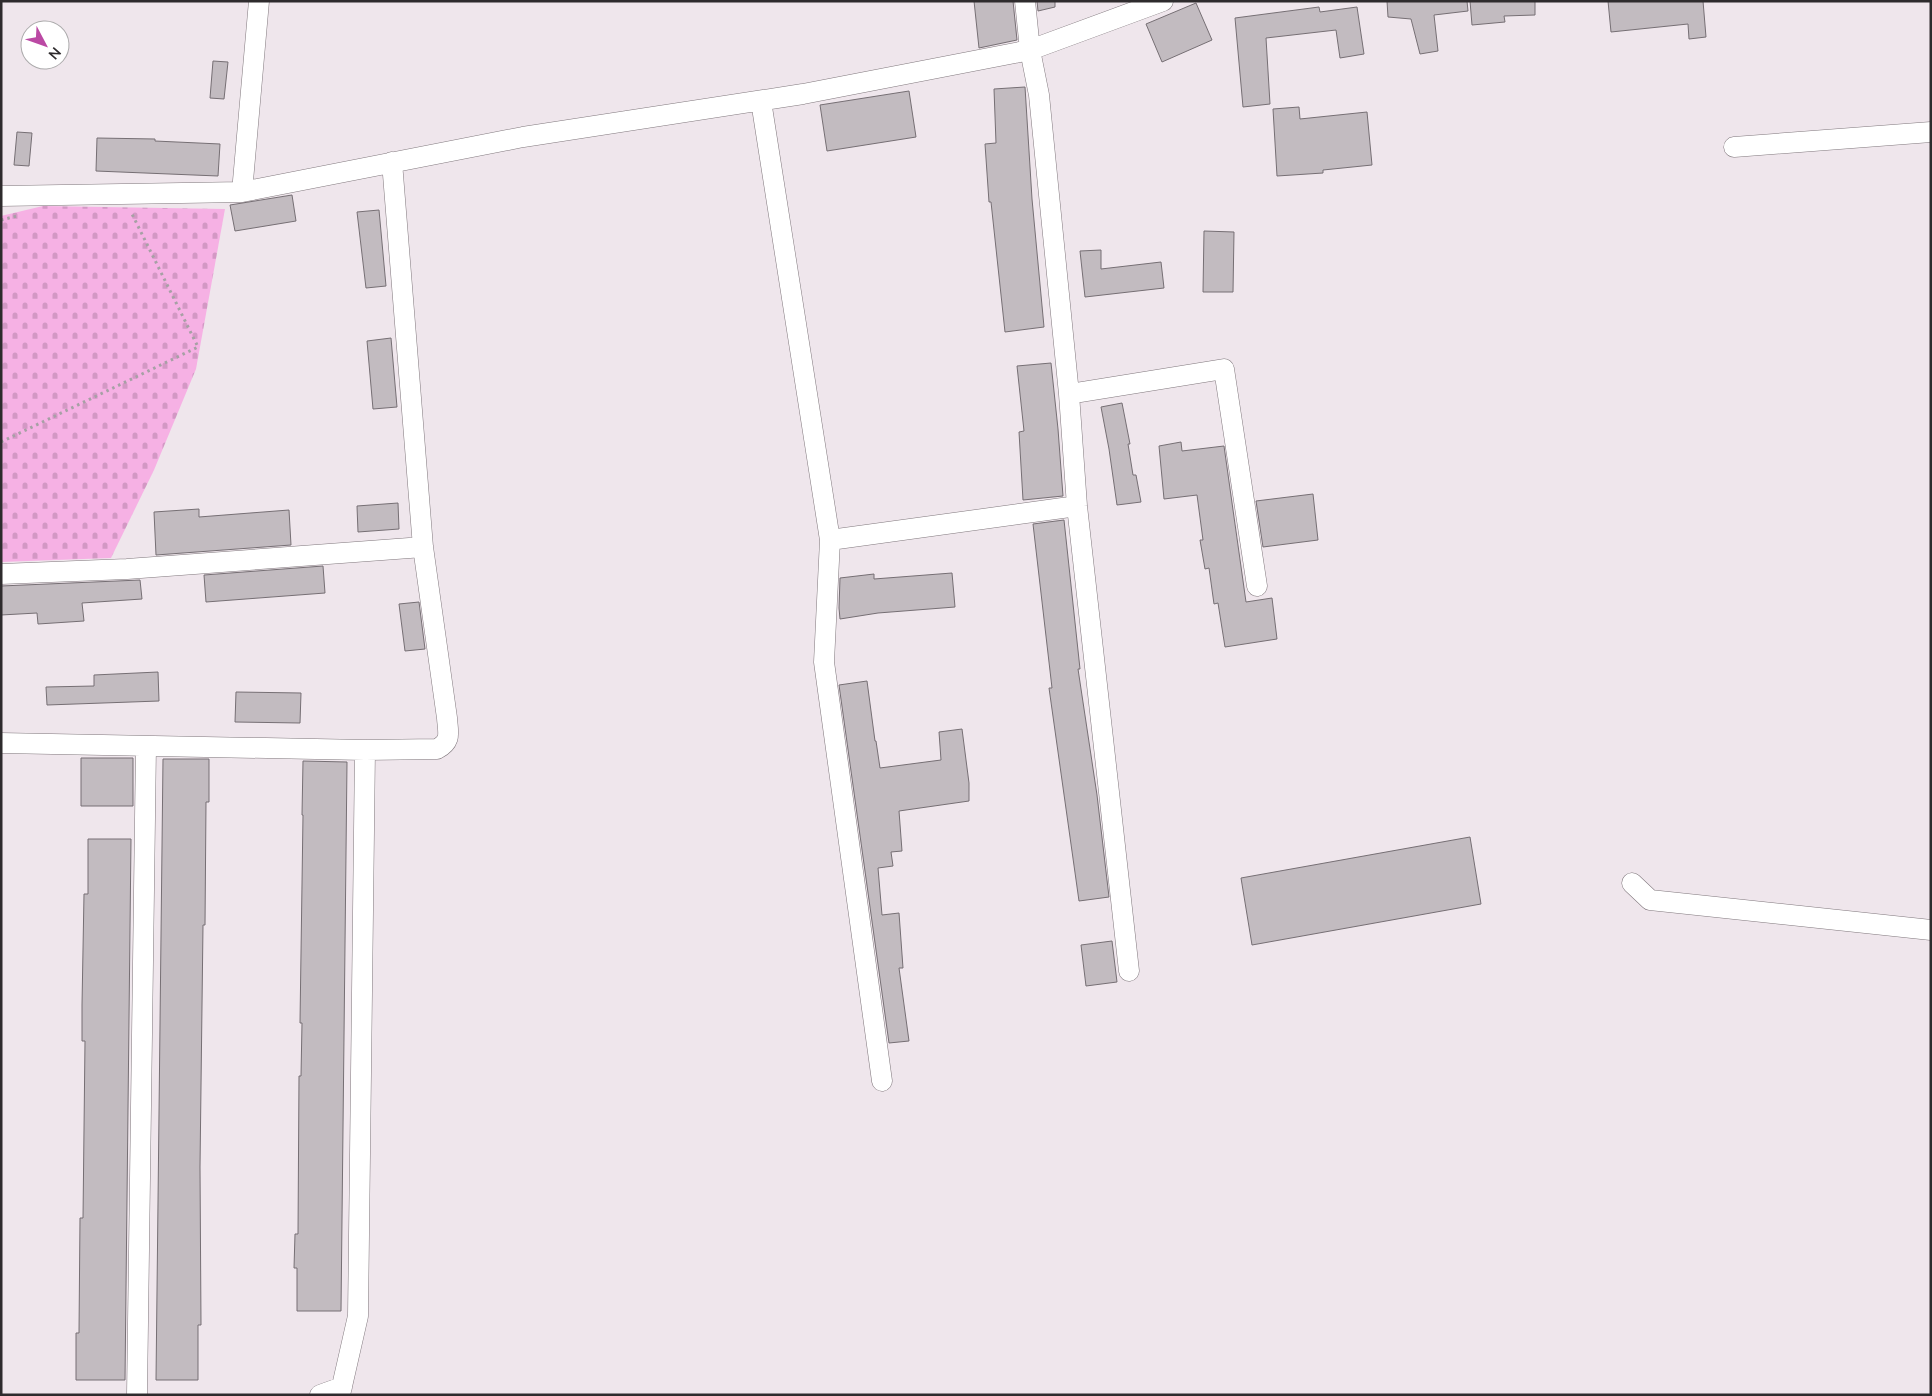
<svg xmlns="http://www.w3.org/2000/svg" width="1932" height="1396" font-family="'Nunito Sans',sans-serif">
  <style>
    .cemetery { fill: url(#cemetery-stones) }
    .building { fill: #c2bbc0; stroke: #766f74 }
    .lines { fill: none; stroke-linecap: round; stroke-linejoin: round }
    .street-casing { stroke: #80787d; stroke-width: 21 }
    .path { stroke: #a7a0a5; stroke-width: 3; stroke-dasharray: 2.5 4; stroke-linecap: butt }
    .street { stroke: #fff; stroke-width: 20 }
  </style>
  <defs>
    <pattern id="cemetery-stones" width="16" height="16" patternUnits="userSpaceOnUse" patternTransform="scale(1.25)"><rect width="16" height="16" fill="#f6b1e4"/><path d="M2 7V4a2 2 0 0 1 4 0v3zM10 15v-3a2 2 0 0 1 4 0v3z" fill="#d398c4"/></pattern>
  </defs>
  <rect width="100%" height="100%" fill="#efe6ec"/>
  <path class="cemetery" d="M43,206L225,209L196,369L154,470L111,558L1,562V216Z"/>
  <path class="building" d="M974,1H1013L1017,40L979,48Z
    M1037,1H1055V7L1038,11Z
    M1387,1H1467L1468,11L1434,15L1438,51L1420,54L1411,19L1388,17Z
    M1470,1H1535V15L1504,16L1505,22L1472,25Z
    M1608,1H1703L1706,37L1689,39L1688,24L1611,32Z
    M1196,3L1212,40L1162,62L1146,24Z
    M1319,7L1320,12L1357,7L1364,54L1340,58L1336,30L1266,38L1270,104L1243,107L1235,18Z
    M213,61L228,62L224,99L210,98Z
    M1025,87L1032,199L1044,327L1005,332L991,202H989L985,144L996,143L994,89Z
    M909,91L916,137L827,151L820,105Z
    M1299,107L1300,119L1367,112L1372,165L1323,170V173L1277,176L1273,109Z
    M17,132L32,133L29,166L14,165Z
    M97,138L155,139V141L220,144L218,176L96,171Z
    M292,195L296,221L235,231L230,205Z
    M379,210L386,286L366,288L357,212Z
    M1204,231L1234,232L1233,292H1203Z
    M1101,250V269L1161,262L1164,288L1085,297L1080,251Z
    M391,338L397,407L373,409L367,341Z
    M1051,363L1058,429L1063,496L1023,500L1019,432L1024,431L1017,366Z
    M1122,403L1130,444H1128L1133,475H1136L1141,502L1117,505L1109,449L1101,407Z
    M1181,442L1182,451L1224,446L1246,602L1272,598L1277,639L1225,647L1218,603L1214,604L1209,568L1205,569L1200,540H1203L1197,495L1164,499L1159,446Z
    M1313,494L1318,540L1263,547L1256,501Z
    M398,503L399,529L358,532L357,506Z
    M199,509V517L289,510L291,545L156,555L154,512Z
    M1064,520L1080,669H1078L1097,795L1109,897L1079,901L1049,688H1052L1033,524Z
    M323,566L325,593L206,602L204,575Z
    M952,573L955,607L878,613L840,619L839,608L840,578L874,574V579Z
    M140,580L142,599L82,603L84,621L38,624L37,613L1,615V586Z
    M419,602L425,649L405,651L399,604Z
    M158,672L159,701L47,705L46,687L94,686V675Z
    M867,681L875,741H876L880,768L941,760L939,732L962,729L969,783V801L899,811L902,851L891,852L893,866L878,868L882,915L899,913L903,968H899L909,1041L889,1043L839,685Z
    M236,692L301,693L300,723L235,722Z
    M81,758H133V806H81Z
    M163,759H209V802H206L205,925H203L200,1167L201,1325H198V1380H156Z
    M303,761L347,762L341,1311H297V1268H294L295,1234H298L299,1076H301L302,1023H300L303,815H302Z
    M1470,837L1481,904L1252,945L1241,878Z
    M88,839H131L125,1380H76V1333H79L80,1218H83L85,1041H82V1005L84,894H88Z
    M1112,941L1117,982L1086,986L1081,945Z"/>
  <g class="lines">
    <g class="street-casing">
      <path id="street" d="M1025,1L1030,50L1039,95L1069,394L1077,506L1129,971
        M761,101L830,540L824,662L882,1081
        M1734,147L1931,132
        M242,192L259,1
        M1,196L242,192L523,137L803,94L1030,50L1163,1
        M1069,394L1224,369L1257,586
        M830,540L1077,506
        M1,574L127,569L423,547
        M1,743L365,750L437,749C452,741 448,733 447,718L423,547L392,162
        M1632,883L1650,900L1931,930
        M137,1395L146,746
        M320,1395L342,1387
        M340,1395L358,1316L365,750"/>
    </g>
    <path class="path" d="M1,220L17,216
      M1,442L198,347L131,212"/>
    <use href="#street" class="street"/>
  </g>
  <rect width="1932" height="1396" fill="none" stroke="#2e2b2d" stroke-width="5"/>
  <g transform="translate(45 45) rotate(131)"><circle r="24" fill="#ffffff" stroke="#abaaab"/>
  <path d="M0-4L9 19L0 12L-9 19Z" fill="#bb49a4"/>
  <text y="-8" font-size="14" font-weight="bold" text-anchor="middle" fill="#2e2b2d">N</text>
  </g>
</svg>
